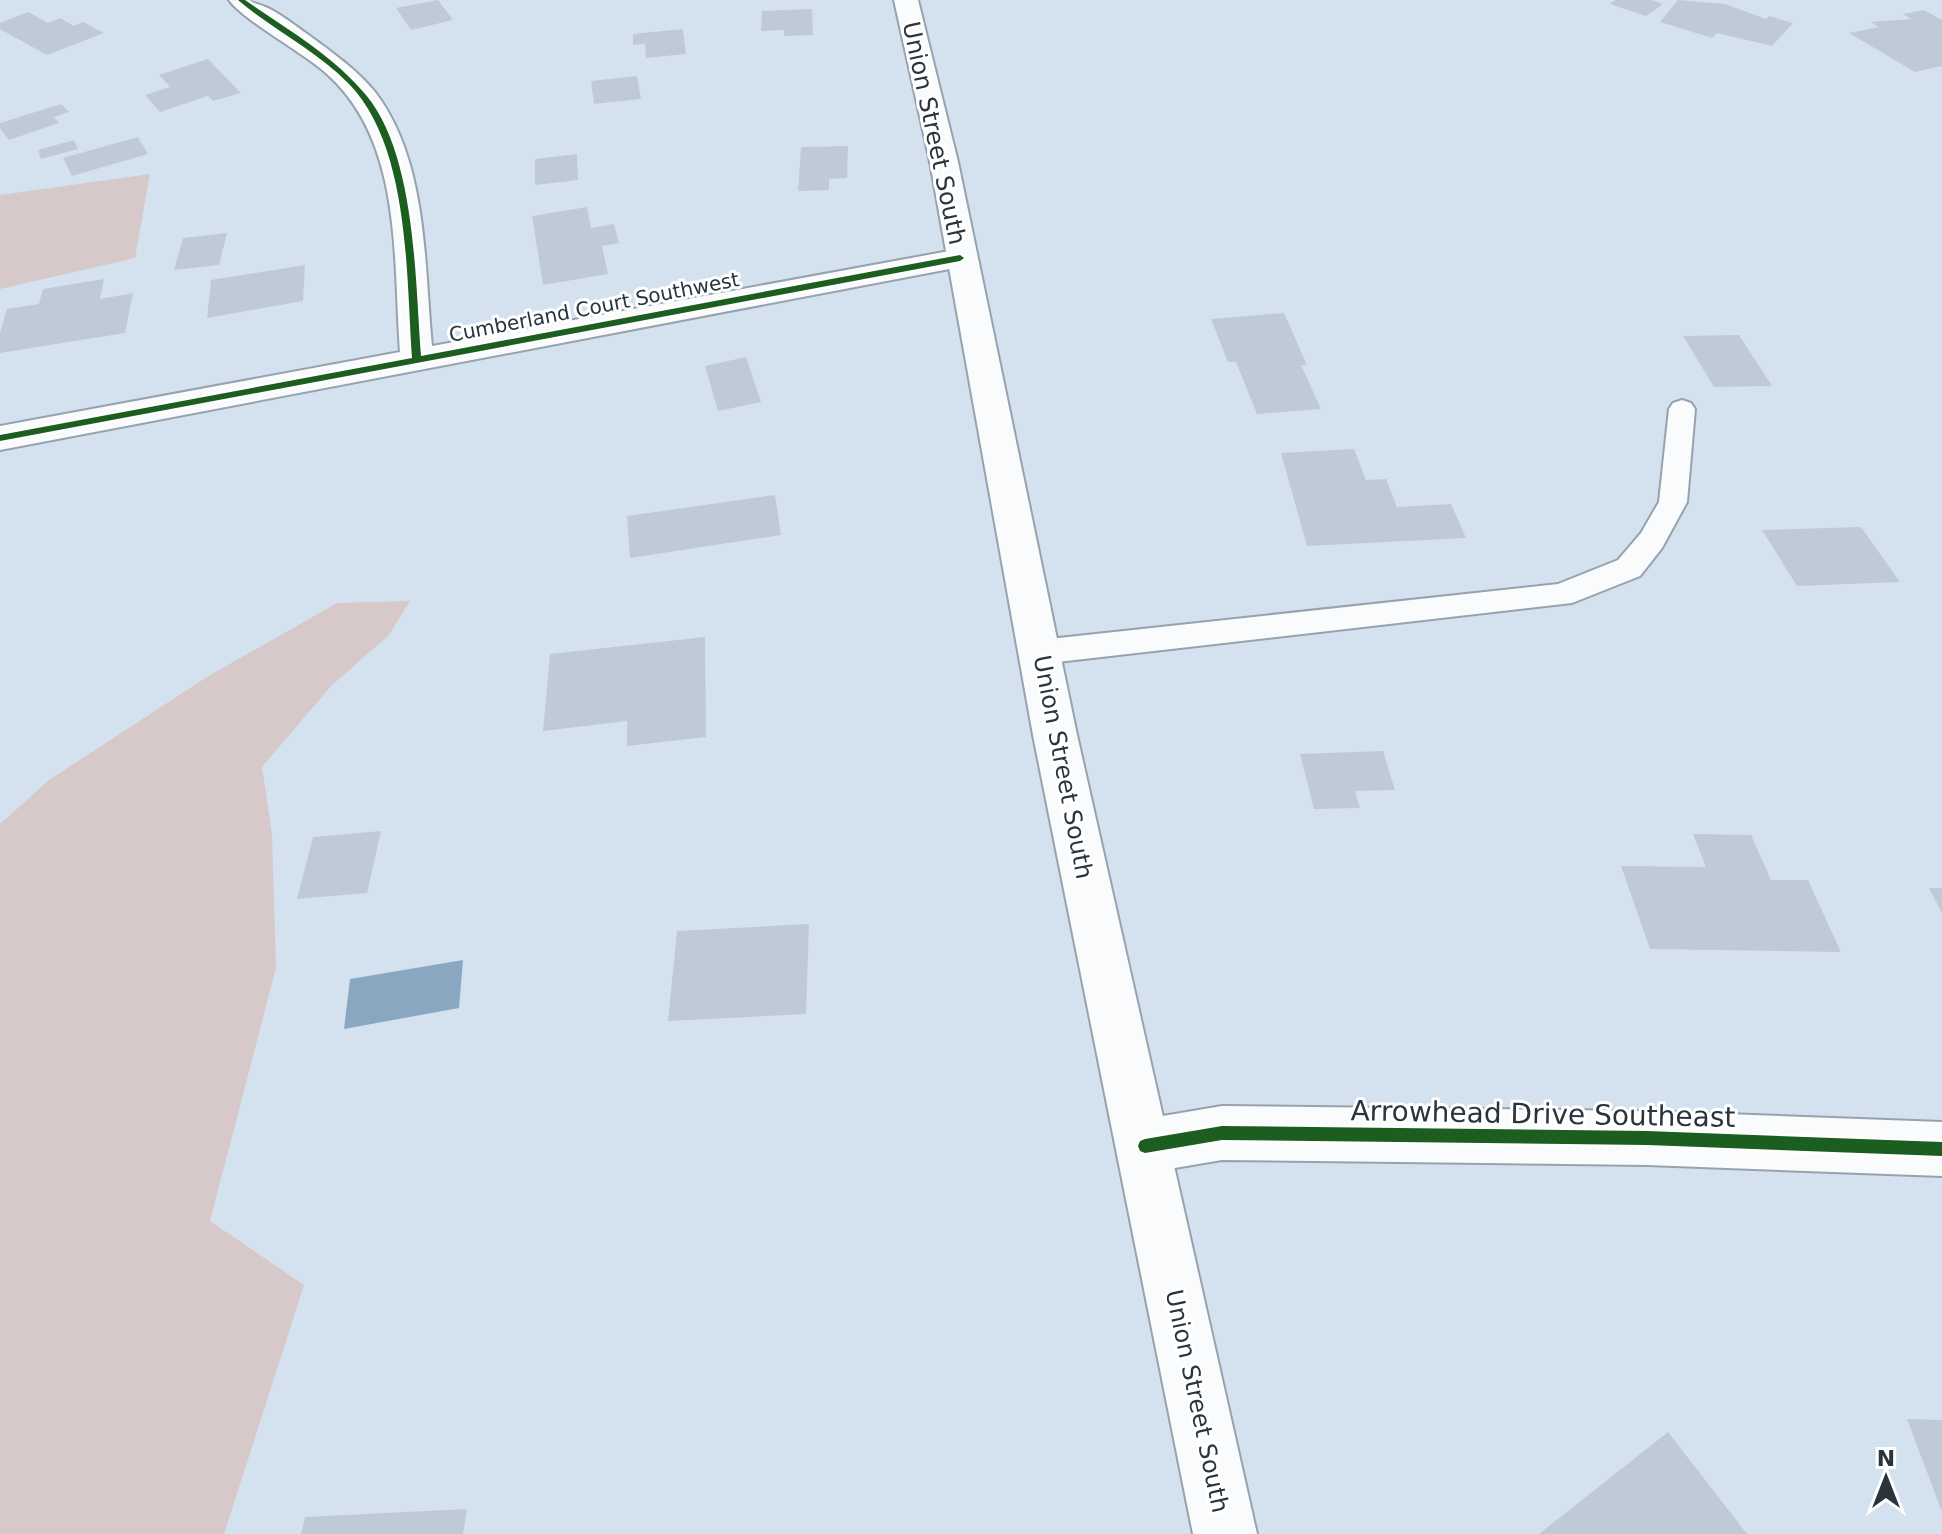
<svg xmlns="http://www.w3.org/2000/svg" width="1942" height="1534" font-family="'DejaVu Sans',sans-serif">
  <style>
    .green { fill: #d7c8c9 }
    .water { fill: #8aa7c2 }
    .building { fill: #bfcad6 }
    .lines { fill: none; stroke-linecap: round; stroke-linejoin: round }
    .service-casing { stroke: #97a2ac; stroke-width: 4 }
    .minor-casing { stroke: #97a2ac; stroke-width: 4 }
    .primary-casing { stroke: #97a2ac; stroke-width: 4 }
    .service { fill: #f9fbfd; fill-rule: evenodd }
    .minor { fill: #f9fbfd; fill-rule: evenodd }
    .primary { fill: #f9fbfd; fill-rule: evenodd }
    .cycleway-casing { stroke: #fff; stroke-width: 5 }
    .cycleway { fill: #1b5e20; fill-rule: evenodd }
    .labels { text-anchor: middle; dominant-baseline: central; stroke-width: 6; stroke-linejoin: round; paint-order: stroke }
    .far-street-label { font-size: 20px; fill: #29343d; stroke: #fff }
    .street-label { font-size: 24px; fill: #29343d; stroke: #fff }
    .near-street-label { font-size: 28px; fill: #29343d; stroke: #fff }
  </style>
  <rect width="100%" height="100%" fill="#d4e2f0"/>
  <path class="green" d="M150,174L135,258L0,289V195Z
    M410,601L389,635L331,686L262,767L272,834L276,968L210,1221L304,1285L224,1534H0V824L49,780L207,677L337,603Z"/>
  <path class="water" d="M463,960L459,1008L344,1029L350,979Z"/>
  <path class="building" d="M438,0L453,20L411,30L396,8Z
    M1615,0H1651L1663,4L1646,16L1610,4Z
    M1678,0L1725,4L1766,19L1769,16L1793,23L1772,46L1717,33L1712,38L1660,22Z
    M812,9L813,35L784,36V30L761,31L762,11Z
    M1924,10L1942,20V66L1915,72L1849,33L1879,27L1870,22L1911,19L1903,14Z
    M28,12L48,23L60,18L74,26L83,22L104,33L47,55L0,29V23Z
    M683,29L686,54L646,58L645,44L633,45V34Z
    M208,59L241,93L213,101L208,96L160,112L145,95L170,87L159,75Z
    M637,76L641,99L594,104L591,81Z
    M61,104L69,112L54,117L59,123L9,140L0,128V123Z
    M138,137L148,154L72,176L63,158Z
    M74,140L78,149L41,159L38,150Z
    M848,146L847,178L829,179V190L798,191L801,147Z
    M577,154L578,180L535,185V159Z
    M587,207L591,228L614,224L619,243L602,246L608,274L543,285L532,216Z
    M227,233L219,265L174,270L183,238Z
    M305,265L303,301L207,318L211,280Z
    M104,279L100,299L133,293L125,333L0,353V333L7,309L39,304L43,289Z
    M1284,313L1307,365H1301L1321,409L1257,414L1236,362H1228L1211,319Z
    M1739,335L1772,386L1714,387L1683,336Z
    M746,357L761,402L718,411L705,366Z
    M1354,449L1366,480L1386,479L1397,507L1451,504L1466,538L1307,546L1281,453Z
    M775,495L781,535L630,558L627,516Z
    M1861,527L1900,582L1797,586L1762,530Z
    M705,637L706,737L627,746V721L543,731L550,654Z
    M1383,751L1395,790L1355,791L1360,808L1314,809L1300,754Z
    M381,831L367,893L297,899L313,837Z
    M1693,834L1751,835L1771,880H1808L1841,952L1650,949L1621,866L1706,867Z
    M1929,888H1942V913Z
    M809,924L806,1014L668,1021L677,931Z
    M1907,1419L1942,1420V1512Z
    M1668,1432L1747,1534H1539Z
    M467,1509L463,1534H301L305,1517Z"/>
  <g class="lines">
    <g class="service-casing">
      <path id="service" d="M1682,400L1691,403L1695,409L1687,502L1662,548L1640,576L1572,603L1040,664L1029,661L1024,652L1029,643L1040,640L1558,584L1618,560L1641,533L1659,502L1669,409L1673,403Z"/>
    </g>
    <g class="minor-casing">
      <path id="minor" d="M229,0C266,0 280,15 310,36C333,53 357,70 375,92C428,161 424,264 432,346L960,249L971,252L975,258L971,264L960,267L0,450V426L400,352C393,259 403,142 327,74C304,53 243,20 229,0Z
        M1222,1106L1647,1111L1942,1122V1176L1647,1165L1222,1160L1145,1173L1126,1165L1118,1146L1126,1127L1145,1119Z"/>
    </g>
    <g class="primary-casing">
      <path id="primary" d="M894,0H918L958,162L1077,735L1257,1534H1193L1033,735L930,162Z"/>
    </g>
    <use href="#service" class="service"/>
    <use href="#minor" class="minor"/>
    <use href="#primary" class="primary"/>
    <g class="cycleway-casing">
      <path id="cycleway" d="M238,0H245C287,29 333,55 366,95C416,155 415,280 421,356L960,255L964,258L960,261L0,441V435L412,358C406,275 410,147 349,84C316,50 273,30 238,0Z
        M1222,1126L1647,1131L1942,1142V1156L1647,1145L1222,1140L1145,1153L1140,1151L1138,1146L1140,1141L1145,1139Z"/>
    </g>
    <use href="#cycleway" class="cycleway"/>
  </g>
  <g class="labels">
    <g class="far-street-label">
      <text transform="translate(594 307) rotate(-11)">Cumberland Court Southwest</text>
    </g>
    <g class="street-label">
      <text transform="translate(934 133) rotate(78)">Union Street South</text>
      <text transform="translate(1063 767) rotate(79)">Union Street South</text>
      <text transform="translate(1197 1401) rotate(78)">Union Street South</text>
    </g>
    <g class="near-street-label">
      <text transform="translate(1543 1114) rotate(1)">Arrowhead Drive Southeast</text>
    </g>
  </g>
  <g transform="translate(1886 1478)" stroke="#ffffff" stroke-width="6" paint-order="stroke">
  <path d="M0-6L14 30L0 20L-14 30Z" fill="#29343d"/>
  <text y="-12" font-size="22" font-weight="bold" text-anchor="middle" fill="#29343d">N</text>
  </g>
</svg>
